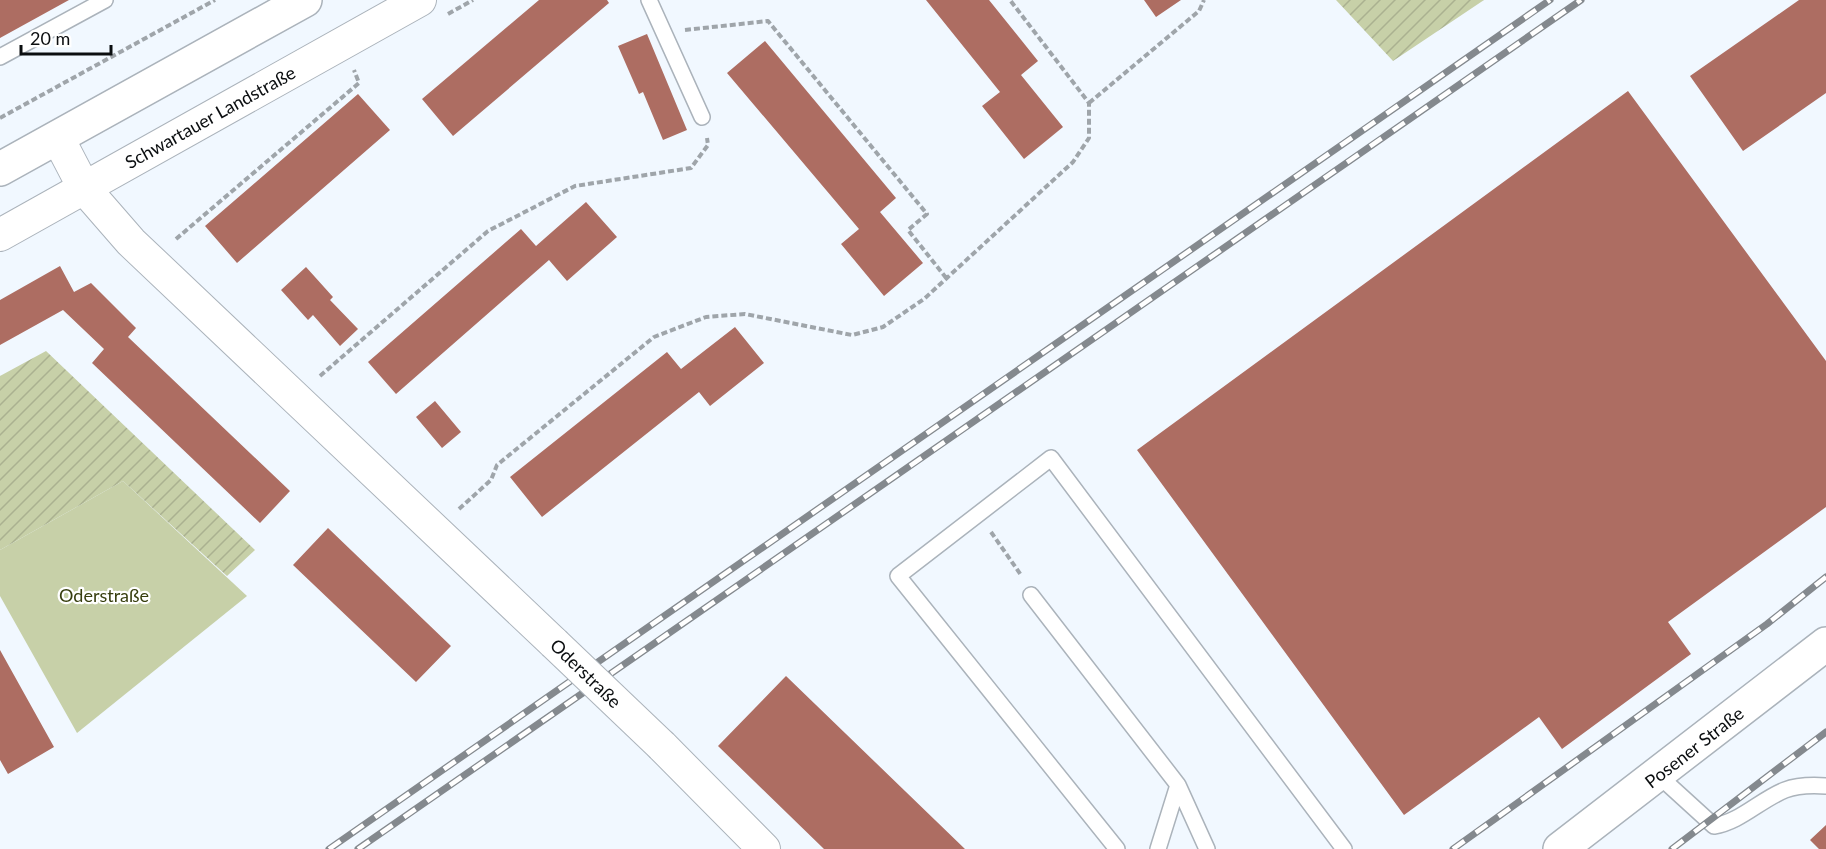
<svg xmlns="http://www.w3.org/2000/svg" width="1826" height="849" font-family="Lato,sans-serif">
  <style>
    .park { fill: #c7d0a8 }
    .garden { fill: url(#garden-furrows) }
    .building { fill: #ad6d62 }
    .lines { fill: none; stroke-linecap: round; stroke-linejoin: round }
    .lane-casing { stroke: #abb3bb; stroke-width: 18 }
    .street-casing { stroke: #abb3bb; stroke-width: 34 }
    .secondary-casing { stroke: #abb3bb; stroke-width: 36 }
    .primary-casing { stroke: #abb3bb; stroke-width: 36 }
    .path { stroke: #9fa5aa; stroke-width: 4; stroke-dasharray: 6 3; stroke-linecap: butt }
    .lane { stroke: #fff; stroke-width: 15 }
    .street { stroke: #fff; stroke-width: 32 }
    .secondary { stroke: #fff; stroke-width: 33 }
    .primary { stroke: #fff; stroke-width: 33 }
    .rail-casing { stroke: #84898e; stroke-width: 7 }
    .rail { stroke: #fff; stroke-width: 4.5; stroke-dasharray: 14; stroke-linecap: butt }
    .street-bridge-casing { stroke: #abb3bb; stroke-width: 34; stroke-linecap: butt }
    .street-bridge { stroke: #fff; stroke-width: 32 }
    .labels { text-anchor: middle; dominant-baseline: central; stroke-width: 4.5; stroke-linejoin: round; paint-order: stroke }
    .street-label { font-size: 18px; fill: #0b0e10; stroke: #fff }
    .park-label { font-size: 18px; fill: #373e0e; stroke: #fff }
  </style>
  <defs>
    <pattern id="garden-furrows" width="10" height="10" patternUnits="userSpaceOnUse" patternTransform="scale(1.5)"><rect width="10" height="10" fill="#c7d0a8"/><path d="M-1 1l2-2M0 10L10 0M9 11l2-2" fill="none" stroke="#aab190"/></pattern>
  </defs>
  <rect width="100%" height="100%" fill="#f1f8ff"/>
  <path class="park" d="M123,481L247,596L77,733L0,596V550Z"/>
  <path class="garden" d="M1336,0H1484L1393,61Z
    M46,351L255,550L227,576L123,481L0,550V376Z"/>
  <path class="building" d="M0,0H69L0,38Z
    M539,0H607L609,3L453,136L422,99Z
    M926,0H989L1038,61L1021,75L1063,127L1024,159L982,106L1000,92Z
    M1144,0H1181L1156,17Z
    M1799,0H1826V93L1743,151L1690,76Z
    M647,34L687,130L663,140L643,92L639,94L618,46Z
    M765,41L896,198L880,212L923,263L884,296L841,244L859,229L727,73Z
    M1628,91L1826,361V507L1668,622L1691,654L1562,749L1539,717L1404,815L1137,450Z
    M358,94L390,130L237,263L205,226Z
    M586,202L617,237L567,281L549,260L396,394L368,362L521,229L536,246Z
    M60,266L74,292L91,283L136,328L128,337L290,491L260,523L92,363L104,349L63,310L0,345V300Z
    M306,267L333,297L330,300L358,329L340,346L313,315L308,320L281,290Z
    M735,327L764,363L710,406L699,392L542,517L510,477L667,352L681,369Z
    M435,401L461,432L442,448L416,417Z
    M328,528L451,646L416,682L293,565Z
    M0,650L54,747L8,774L0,760Z
    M786,676L965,849H824L718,746Z
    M1826,825V849H1819L1810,840Z"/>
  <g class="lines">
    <g class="lane-casing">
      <path id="lane" d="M649,0L702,117
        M0,57L105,0
        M1031,595L1178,785L1158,849
        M1658,775L1714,826C1740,822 1760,800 1785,790C1798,785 1812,785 1826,786
        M1178,785L1207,849
        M1117,849L898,576L1051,458L1344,849"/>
    </g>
    <g class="street-casing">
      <path id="street" d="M58,138L84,188L131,242L554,643
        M0,235L420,0
        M662,746L764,849"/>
    </g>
    <g class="secondary-casing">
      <path id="secondary" d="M1560,849L1826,644"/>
    </g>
    <g class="primary-casing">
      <path id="primary" d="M0,169L305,0"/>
    </g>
    <path class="path" d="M448,14L473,0
      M685,30L768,21L927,214L908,230L947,279
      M1089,103L1199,11L1204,0
      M0,118L215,0
      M176,239L359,83L354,70
      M320,376L488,231L575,186L691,168L708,145L707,138
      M459,509L491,480L497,465L654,337L706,317L745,314L852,335L883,327L924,299L1073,162L1089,138V103L1010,0
      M991,532L1021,575"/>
    <use href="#lane" class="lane"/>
    <use href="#street" class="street"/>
    <use href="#secondary" class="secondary"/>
    <use href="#primary" class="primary"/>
    <g class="rail-casing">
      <path id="rail" d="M329,849L1550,0
        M358,849L1581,0
        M1453,849L1767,624L1826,577
        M1672,849L1826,732"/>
    </g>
    <use href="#rail" class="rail"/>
    <g class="street-bridge-casing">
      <path id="street-bridge" d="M554,643L662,746"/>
    </g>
    <use href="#street-bridge" class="street-bridge"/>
  </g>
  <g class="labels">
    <g class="street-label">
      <text transform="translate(210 117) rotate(-29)">Schwartauer Landstraße</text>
      <text transform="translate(586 673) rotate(44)">Oderstraße</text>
      <text transform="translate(1694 747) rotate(-38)">Posener Straße</text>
    </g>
    <g class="park-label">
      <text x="104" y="595">Oderstraße</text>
    </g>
  </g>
  <path d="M21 45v9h90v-9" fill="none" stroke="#0b0e10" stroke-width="3"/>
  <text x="30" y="45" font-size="18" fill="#0b0e10" stroke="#ffffff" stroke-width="4.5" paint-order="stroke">20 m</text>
</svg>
